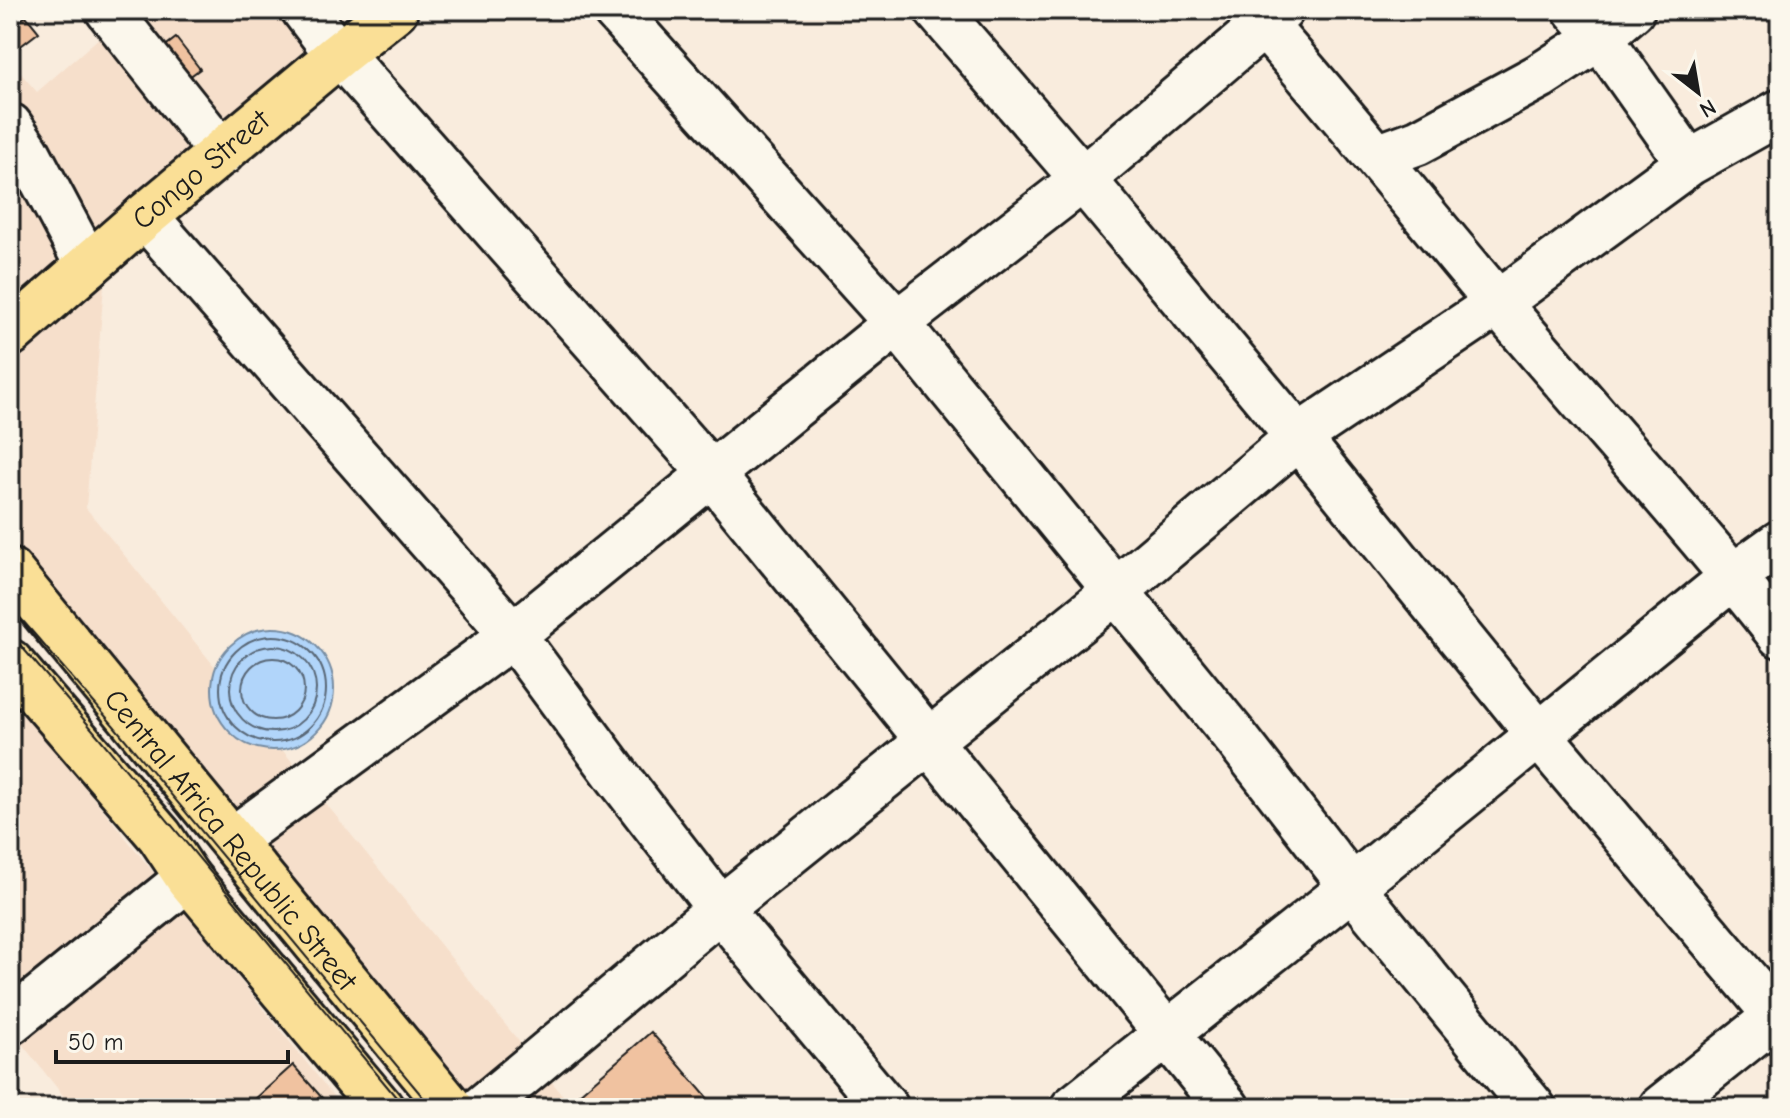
<svg xmlns="http://www.w3.org/2000/svg" width="1790" height="1118" font-family="'Comic Neue',sans-serif">
  <style>
    .built { fill: #f6dfcb }
    .water { fill: #b1d5fa; stroke: #758ba1; stroke-width: 2 }
    .lines { fill: none; stroke-linecap: round; stroke-linejoin: round }
    .shore { stroke: #586675; stroke-width: 2 }
    .building { fill: #f0c2a0; stroke: #1c1c1c; stroke-width: 2 }
    .minor-casing { stroke: #1c1c1c; stroke-width: 50 }
    .major-casing { stroke: #1c1c1c; stroke-width: 50 }
    .minor { stroke: #fbf7ec; stroke-width: 44 }
    .major { stroke: #fadf96; stroke-width: 44 }
    .tram { stroke: #1c1c1c; stroke-width: 2 }
    .labels { text-anchor: middle; dominant-baseline: central; stroke-width: 8; stroke-linejoin: round; paint-order: stroke }
    .street-label { font-size: 30px; fill: #1c1c1c; stroke: #fbf7ec }
  </style>
  <rect width="100%" height="100%" fill="#f9ecdd"/>
  <filter id="ink" filterUnits="userSpaceOnUse"><feTurbulence type="fractalNoise" baseFrequency=".0125" numOctaves="2"/><feDisplacementMap in="SourceGraphic" scale="16" xChannelSelector="R" yChannelSelector="G"/><feConvolveMatrix kernelMatrix="1 2 1 2 8 2 1 2 1" color-interpolation-filters="sRGB"/></filter>
  <g filter="url(#ink)">
    <path class="built" d="M131,10H350L10,310V61L37,92Z
      M104,285L86,508L573,1108H466L10,555V365Z
      M10,694L343,1108H73L10,1029Z"/>
    <path class="water" d="M212 689a61 61 0 1 1 122 0a61 61 0 1 1-122 0Z"/>
    <g class="lines">
      <path class="shore" d="M220 689a53 53 0 1 1 106 0a53 53 0 1 1-106 0Z
        M230 689a43 43 0 1 1 86 0a43 43 0 1 1-86 0Z
        M242 689a31 31 0 1 1 62 0a31 31 0 1 1-62 0Z"/>
    </g>
    <path class="building" d="M26,16L39,32L18,48L10,37V29Z
      M176,38L200,69L174,88L151,57Z
      M651,1032L716,1108H563Z
      M293,1065L331,1108H245Z"/>
    <g class="lines">
      <g class="minor-casing">
        <path id="minor" d="M108,10L222,153
          M304,10L338,55L348,63L711,473L1227,1108
          M615,10L897,323L1237,739L1352,887L1533,1108
          M937,10L1083,179L1298,437L1539,735L1780,1020
          M1251,10C1336,105 1415,205 1497,302C1591,413 1690,521 1780,635
          M1576,10L1600,37L1689,163
          M10,126L27,151L88,266
          M1377,157L1418,142L1540,76L1600,37L1632,10
          M145,216L513,635L618,777L720,909L886,1108
          M232,840L513,635L897,323L1083,179L1281,10
          M10,1022L188,878
          M482,1108L720,909L1116,591L1298,437L1498,303L1689,163L1780,112
          M1073,1108L1352,887L1734,576L1780,543
          M1661,1108L1780,1013"/>
      </g>
      <g class="major-casing">
        <g id="major">
          <path id="s1" d="M10,334L145,216L338,55L395,10"/>
          <path id="s2" d="M10,571L451,1108"/>
          <path d="M10,662L160,836L188,878L381,1108"/>
        </g>
      </g>
      <use href="#minor" class="minor"/>
      <use href="#major" class="major"/>
      <path class="tram" d="M10,606L114,726L432,1108
        M10,633L98,736L405,1108"/>
    </g>
  </g>
  <g class="labels">
    <g class="street-label">
      <text stroke="none"><textPath href="#s1" startOffset="252">Congo Street</textPath></text>
      <text stroke="none"><textPath href="#s2" startOffset="348">Central Africa Republic Street</textPath></text>
    </g>
  </g>
  <rect width="1790" height="1118" fill="none" stroke="#fbf7ec" stroke-width="40"/>
  <rect x="20" y="20" width="1750" height="1078" fill="none" stroke="#1c1c1c" stroke-width="3" filter="url(#ink)"/>
  <g transform="translate(1698 92) rotate(149)" stroke="#fbf7ec" stroke-width="6" paint-order="stroke">
  <path d="M0-6L14 30L0 20L-14 30Z" fill="#1c1c1c"/>
  <text y="-12" font-size="22" font-weight="bold" text-anchor="middle" fill="#1c1c1c">N</text>
  </g>
  <path d="M56 1050v12h232v-12" fill="none" stroke="#1c1c1c" stroke-width="4"/>
  <text x="68" y="1050" font-size="24" fill="#1c1c1c" stroke="#fbf7ec" stroke-width="6" paint-order="stroke">50 m</text>
</svg>
